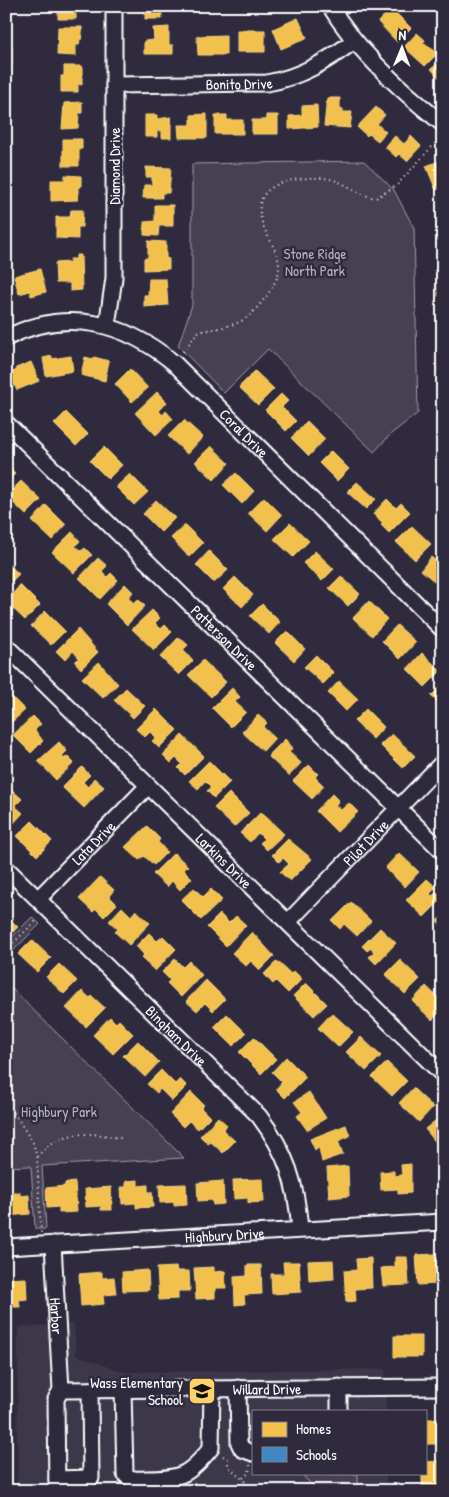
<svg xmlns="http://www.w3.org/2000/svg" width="449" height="1497" font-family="'Patrick Hand',sans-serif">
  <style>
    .built { fill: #3c3749 }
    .green { fill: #464152; stroke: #a2a0a8 }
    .homes { fill: #f2c14e; stroke: #f6d483 }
    .schools { fill: #3f88c5; stroke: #79acd6 }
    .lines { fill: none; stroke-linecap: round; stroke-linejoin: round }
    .minor-casing { stroke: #fff; stroke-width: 19 }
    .path { stroke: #fff; stroke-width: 2; stroke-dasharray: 1 4; stroke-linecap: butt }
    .minor { stroke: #2f2a3d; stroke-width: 15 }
    .labels { text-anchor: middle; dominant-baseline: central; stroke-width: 5; stroke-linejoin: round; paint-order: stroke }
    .street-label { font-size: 15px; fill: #fff; stroke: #2f2a3d }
    .park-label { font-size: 15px; fill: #b5b3ba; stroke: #2f2a3d }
    .poi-label { font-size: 15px; fill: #fff; stroke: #2f2a3d; text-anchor: end }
  </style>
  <rect width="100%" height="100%" fill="#2f2a3d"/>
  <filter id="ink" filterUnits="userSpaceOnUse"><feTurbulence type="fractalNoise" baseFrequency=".02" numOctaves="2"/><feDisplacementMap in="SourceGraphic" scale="10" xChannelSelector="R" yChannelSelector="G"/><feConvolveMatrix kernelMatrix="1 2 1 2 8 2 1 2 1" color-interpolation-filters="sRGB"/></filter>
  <g filter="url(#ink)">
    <path class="built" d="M74,1324L76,1355L123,1372L385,1369L386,1411H253V1473H386L387,1491H17L18,1327Z"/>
    <path class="green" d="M364,161L394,190L414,228L418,413L392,433L374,452L268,349L224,393L178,346L192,305V164Z
      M32,917L40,924L6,958V943Z
      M6,983L184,1158L42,1166L46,1229H35L31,1166L6,1167Z
      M358,1474V1491H318L302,1475Z"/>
    <path class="homes" d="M6,6H10V24H6Z
      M58,6H79V9H76V19H58Z
      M145,6H162V19H145Z
      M391,8L411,28L397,42L378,22Z
      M298,18L307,38L281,49L273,29Z
      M58,27H82V39H80L79,45H76V56L57,55Z
      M169,27V45H173V54H144V41L154,40L153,28Z
      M237,30H265V52H237Z
      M417,33L425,40L423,43L438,53L425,66L404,47Z
      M226,35V55H198L197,36Z
      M6,46H12V66H6Z
      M443,59V82L431,69Z
      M64,66H82V85L78,84V92H61V76H64Z
      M6,85H12V98L6,97Z
      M327,98H340V108L343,109V112H352L350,128L324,126Z
      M82,102V113H79L78,128L62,129L64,103Z
      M317,105L318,127L289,129V116L302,115V106Z
      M376,107L385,115L377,124L386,132L378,141L369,134L367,136L357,127Z
      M207,114V138H179L178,125H191V115Z
      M145,115H157V119L171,117V138H162V131H157V137H145Z
      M215,115H227V120H243V134H215Z
      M266,115H278V134H252V120H266Z
      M6,125H9L8,139H6Z
      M395,136L404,144L411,136L421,146L407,161L399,154L396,157L385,147Z
      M63,139H82V149H79V166H63Z
      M442,160L443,188L436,190L426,166Z
      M146,167L171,168L169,193H162V198H143L144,185H152V177H146Z
      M65,175L81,176V187H78V200L51,201V180H65Z
      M440,196H443V211H440Z
      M155,205H173V226H159L158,236L144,235V222L155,221Z
      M71,210H83L82,227H78V239L56,238V217H70Z
      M148,241L166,242V258L169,259V269L144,270V258H148Z
      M438,248H443V260H437Z
      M76,255H81L82,290L70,291V283H56L55,263L70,262V259H76Z
      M40,269L46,292L31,296L30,291L19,294L14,276Z
      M438,270H443V296H438Z
      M149,279H166L168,305L144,307V295H148Z
      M6,287L12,301L6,303Z
      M439,354H443V373H438Z
      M52,356V359L71,356L73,371L46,376L43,358Z
      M85,357L93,359L94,357L109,361L105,381L81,375Z
      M31,362L39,381L17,390L8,374L17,370L16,368Z
      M130,369L148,388L132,402L115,384Z
      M255,371L274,389L258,405L239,387Z
      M157,392L167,402L159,411L163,415L166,411L173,419L156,435L135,413Z
      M281,394L288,401L282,407L296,421L286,431L265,410Z
      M66,412L88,434L76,446L54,424Z
      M184,420L203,437L187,454L168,436Z
      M307,421L325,439L309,456L291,438Z
      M211,446L229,463L214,480L195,462Z
      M104,447L122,465L108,479L90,461Z
      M331,451L349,469L337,481L319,463Z
      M6,466L15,474L6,483Z
      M236,473L254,491L242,504L223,485Z
      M130,474L148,492L134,505L116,487Z
      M21,481L41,500L26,515L6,496Z
      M357,482L376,499L366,509L347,492Z
      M264,497L282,515L267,531L248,513Z
      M387,499L396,508L401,503L410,512L389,533L381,525L383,523L373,514Z
      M156,500L175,518L161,532L143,514Z
      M46,505L66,525L52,540L32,521Z
      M290,523L309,541L293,557L274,539Z
      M185,525L203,543L189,557L171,538Z
      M412,526L431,544L415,560L396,542Z
      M72,532L80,541L75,546L81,551L85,548L92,555L74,573L52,552Z
      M209,551L228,570L214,583L196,565Z
      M315,551L334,569L322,581L303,563Z
      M431,557L443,566V589L421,570Z
      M98,558L107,566L102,571L107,577L111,573L118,580L100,599L79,578Z
      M6,562L19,574L6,587Z
      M341,576L360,594L348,606L329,588Z
      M235,577L253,595L242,607L223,589Z
      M125,584L133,592L128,598L134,603L138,599L145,606L127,625L106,604Z
      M20,585L40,605L25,620L6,602Z
      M369,601L387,619L372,636L353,618Z
      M262,604L280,622L269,634L250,616Z
      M152,610L160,618L155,623L161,629L165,625L172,632L154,650L132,629Z
      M45,611L65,631L51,645L31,626Z
      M397,625L416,642L400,659L382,641Z
      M78,629L98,652L81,669L75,662L79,658L73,651L65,660L56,651Z
      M287,631L305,649L294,661L275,643Z
      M179,637L188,645L183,650L193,661L179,675L160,657Z
      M422,653L441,671L425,687L407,669Z
      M316,655L334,673L323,684L304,667Z
      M203,660L226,682L211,697L188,675Z
      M99,662L118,684L103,698L82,678Z
      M339,681L358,699L346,711L328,693Z
      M443,684V707L431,696Z
      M126,688L145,706L133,718L114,700Z
      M232,688L240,697L235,702L246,712L231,727L212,708Z
      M6,691L25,710L11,723L6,718Z
      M156,709L177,730L159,748L152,741L156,737L150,732L145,737L136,729Z
      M366,709L384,727L373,739L354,721Z
      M258,715L267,723L263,727L275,738L263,751L242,732Z
      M33,716L41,724L35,730L43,741L31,753L13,735Z
      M392,734L415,756L403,768L380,745Z
      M182,735L204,756L185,775L178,768L182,764L176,758L171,763L163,755Z
      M285,739L293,748L289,752L301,763L289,776L268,756Z
      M59,742L67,751L62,756L64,759L67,756L74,763L56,780L38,761Z
      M209,761L230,782L214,798L207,791L211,787L205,781L198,789L189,781Z
      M309,765L318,774L315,777L324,786L312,799L293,781Z
      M82,767L90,775L83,782L88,787L94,778L104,787L84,808L62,787Z
      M11,789L22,799L15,806L23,813L12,825L6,819V794Z
      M229,793L249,813L234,827L214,808Z
      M332,794L339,801L335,805L341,810L349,803L358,812L337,832L316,811Z
      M443,797V807L438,803Z
      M261,812L284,834L267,850L260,843L264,839L258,833L250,842L240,833Z
      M32,821L52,841L37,856L17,836Z
      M147,826L160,839L158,842L167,852L154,865L144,856L139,860L125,847Z
      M288,839L312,859L290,881L280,872L289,864L283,858L279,862L272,855Z
      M174,853L188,866L184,870L192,878L180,890L172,881L167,887L153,874Z
      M399,853L419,872L405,887L385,868Z
      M100,877L114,890L109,896L117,904L104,917L96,909L93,912L79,899Z
      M427,879L436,887L430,894L432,896L437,892L443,898L424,917L406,900Z
      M194,888L203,897L211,889L222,900L201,920L181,900Z
      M351,902L371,921L357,936L344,924L340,929L332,921Z
      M122,907L131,916L136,910L150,923L129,945L115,932L118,929L109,921Z
      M6,910L12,916L9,918L18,927L6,939Z
      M220,914L229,923L236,916L246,925L226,946L207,927Z
      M443,915V926L437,921Z
      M380,928L396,943L376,964L369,957L374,952L371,948L367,951L362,946Z
      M252,932L274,956L260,970L251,961L246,966L232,953Z
      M149,933L157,941L163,936L176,949L155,971L141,958L144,955L136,946Z
      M32,940L51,958L37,972L18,954Z
      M175,959L183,967L189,961L202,975L181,997L167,983L170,980L162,972Z
      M400,960L420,979L405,994L385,975Z
      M277,961L291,974L294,971L302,979L288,993L276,981L273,984L264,974Z
      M59,964L77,981L64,994L46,977Z
      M206,980L225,999L213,1011L205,1003L197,1011L186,1001Z
      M306,983L327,1004L314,1016L293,996Z
      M426,986L443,1002V1009L432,1020L412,1001Z
      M82,991L90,998L92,996L105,1008L86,1027L66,1008Z
      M332,1013L353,1032L338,1047L318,1028Z
      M227,1014L246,1033L233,1046L214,1027Z
      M110,1017L116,1023L119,1020L133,1034L113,1054L93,1035Z
      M254,1037L276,1059L261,1074L239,1052Z
      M361,1037L381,1056L366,1071L346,1052Z
      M138,1041L159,1062L145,1077L123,1056Z
      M286,1057L306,1077L285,1098L276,1089L282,1082L272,1072Z
      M387,1062L407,1081L392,1096L372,1077Z
      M161,1070L175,1084L180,1079L187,1086L172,1101L160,1089L157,1093L147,1084Z
      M413,1088L433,1107L419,1122L399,1103Z
      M191,1092L204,1105L201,1108L210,1117L198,1129L189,1121L183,1127L170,1114Z
      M309,1092L326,1118L307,1130L297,1116L302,1112L294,1102Z
      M441,1116L443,1118V1151L425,1129Z
      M218,1117L227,1125L223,1130L235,1141L223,1153L211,1142L208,1144L200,1136Z
      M346,1125L350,1136L338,1141L343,1154L322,1162L319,1148L315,1150L310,1139Z
      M411,1164V1193L398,1194V1189L381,1190L380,1172L394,1171V1176L402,1175L401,1165Z
      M348,1166L349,1196L329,1198L327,1168Z
      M263,1179L264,1202L248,1203V1198L234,1199L233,1180Z
      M138,1180V1186L148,1185V1192H152L153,1207L136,1208V1203L122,1204L121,1187H126V1181Z
      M223,1181L224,1204L213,1205L212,1200L198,1201L197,1183Z
      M75,1182L77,1212L59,1213V1207L47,1208L46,1188L65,1186V1183Z
      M186,1184L187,1205L174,1206V1202L160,1203L159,1185Z
      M111,1187L112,1210H101V1206L86,1207L85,1189Z
      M20,1192V1196L29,1195L30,1214L6,1216V1193Z
      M435,1254V1258L443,1257V1276H436L437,1284L418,1285L416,1255Z
      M395,1257H407L409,1285L383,1286L381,1268L395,1267Z
      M371,1258L372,1288L355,1289L356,1301L346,1302L344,1271L357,1270L356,1259Z
      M333,1260L334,1279L309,1281L308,1261Z
      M283,1262H299L301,1292L272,1294L271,1274H284Z
      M247,1265H261L262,1294L244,1295L245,1304L235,1305L234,1277L247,1276Z
      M176,1267L177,1271H189L190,1291H178V1299L159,1300L157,1268Z
      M214,1267V1272L225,1271L226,1288H215V1298L196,1299L194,1268Z
      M148,1270L149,1290L123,1291L122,1272Z
      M102,1272V1278L114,1277L116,1294L103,1295L104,1304L81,1306L79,1274Z
      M26,1278L27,1299L19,1300L20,1307H8L6,1279Z
      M437,1329H443V1357H438Z
      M394,1336H422V1357H394Z
      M425,1419H440V1444H425Z
      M440,1461L441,1489H422V1473H425V1462Z"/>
    <path class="schools" d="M225,1484L238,1485L244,1491H219Z"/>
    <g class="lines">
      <g class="minor-casing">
        <g id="minor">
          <path d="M330,6C358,52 401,91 443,124"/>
          <path id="s1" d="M114,85L267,83C301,77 327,61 354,41"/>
          <path d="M107,326L114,278V6"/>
          <path id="s2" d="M6,338C66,307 124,322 174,363L443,630"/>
          <path id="s3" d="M6,423L443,852"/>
          <path id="s4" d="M6,646L443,1075"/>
          <path id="s5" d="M6,868L259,1116C287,1153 296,1183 300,1229"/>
          <path id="s6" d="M38,899L148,786"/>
          <path id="s7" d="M288,922L443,762"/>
          <path id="s8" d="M53,1244L61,1390"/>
          <path id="s9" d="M6,1247L443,1222"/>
          <path d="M339,1387V1411"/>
          <path d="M238,1388L239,1443L242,1449L253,1453"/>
          <path d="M123,1389L125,1474C130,1481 139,1479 147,1479C181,1479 189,1475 211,1448L212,1389"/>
          <path id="s10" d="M61,1390L443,1387"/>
          <path d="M57,1479L91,1478L90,1390"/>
          <path d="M57,1491L56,1399L61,1390"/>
        </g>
      </g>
      <path class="path" d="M183,352L198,332C212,329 234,327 246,318C257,310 279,283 279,269C280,252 266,237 262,222C249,182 295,177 323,178C343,179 356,195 376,198L397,185L439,139
        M6,950L38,919
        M6,1100L33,1143L37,1157L41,1233
        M37,1157C61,1128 90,1132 124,1139
        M223,1456L228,1459V1466L255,1491
        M243,1478L249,1473L250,1465"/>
      <use href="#minor" class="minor"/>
    </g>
  </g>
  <defs>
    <g id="school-square" transform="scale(1.4375)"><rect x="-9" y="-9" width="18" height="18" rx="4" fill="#ffd166" stroke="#2f2a3d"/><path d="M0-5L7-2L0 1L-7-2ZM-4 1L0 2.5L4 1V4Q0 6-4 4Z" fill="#111"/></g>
  </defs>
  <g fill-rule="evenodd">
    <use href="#school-square" x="202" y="1391"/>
  </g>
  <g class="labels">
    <g class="street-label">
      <text stroke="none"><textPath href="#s1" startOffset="125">Bonito Drive</textPath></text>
      <text transform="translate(114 166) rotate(-90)">Diamond Drive</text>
      <text stroke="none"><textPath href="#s2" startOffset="280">Coral Drive</textPath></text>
      <text stroke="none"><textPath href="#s3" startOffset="306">Patterson Drive</textPath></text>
      <text stroke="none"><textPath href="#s6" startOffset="79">Lata Drive</textPath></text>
      <text stroke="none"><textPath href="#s7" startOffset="111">Pilot Drive</textPath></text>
      <text stroke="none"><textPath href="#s4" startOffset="306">Larkins Drive</textPath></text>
      <text stroke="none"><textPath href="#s5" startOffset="239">Bingham Drive</textPath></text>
      <text stroke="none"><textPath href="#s9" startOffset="219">Highbury Drive</textPath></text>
      <text stroke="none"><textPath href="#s8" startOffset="72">Harbor</textPath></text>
      <text stroke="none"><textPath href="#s10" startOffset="206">Willard Drive</textPath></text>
    </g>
    <g class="park-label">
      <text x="315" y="253">Stone Ridge<tspan x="315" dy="17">North Park</tspan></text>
      <text x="59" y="1111">Highbury Park</text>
    </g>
    <g class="poi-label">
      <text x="183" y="1382">Wass Elementary<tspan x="183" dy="17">School</tspan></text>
    </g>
  </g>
  <rect width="449" height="1497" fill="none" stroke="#2f2a3d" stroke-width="25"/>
  <rect x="12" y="12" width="424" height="1472" fill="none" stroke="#fff" stroke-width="2" filter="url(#ink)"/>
  <rect x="252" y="1410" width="175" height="65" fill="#2f2a3d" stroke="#827f8b"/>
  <rect x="262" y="1422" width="25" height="15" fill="#f2c14e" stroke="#827f8b"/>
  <text x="296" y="1434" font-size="15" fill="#ffffff">Homes</text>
  <rect x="262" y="1447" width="25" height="15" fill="#3f88c5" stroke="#827f8b"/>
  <text x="296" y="1460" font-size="15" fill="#ffffff">Schools</text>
  <g transform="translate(402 48) rotate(1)" stroke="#2f2a3d" stroke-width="4" paint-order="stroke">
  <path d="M0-4L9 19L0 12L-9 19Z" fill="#ffffff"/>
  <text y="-8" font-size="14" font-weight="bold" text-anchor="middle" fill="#ffffff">N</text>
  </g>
</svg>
